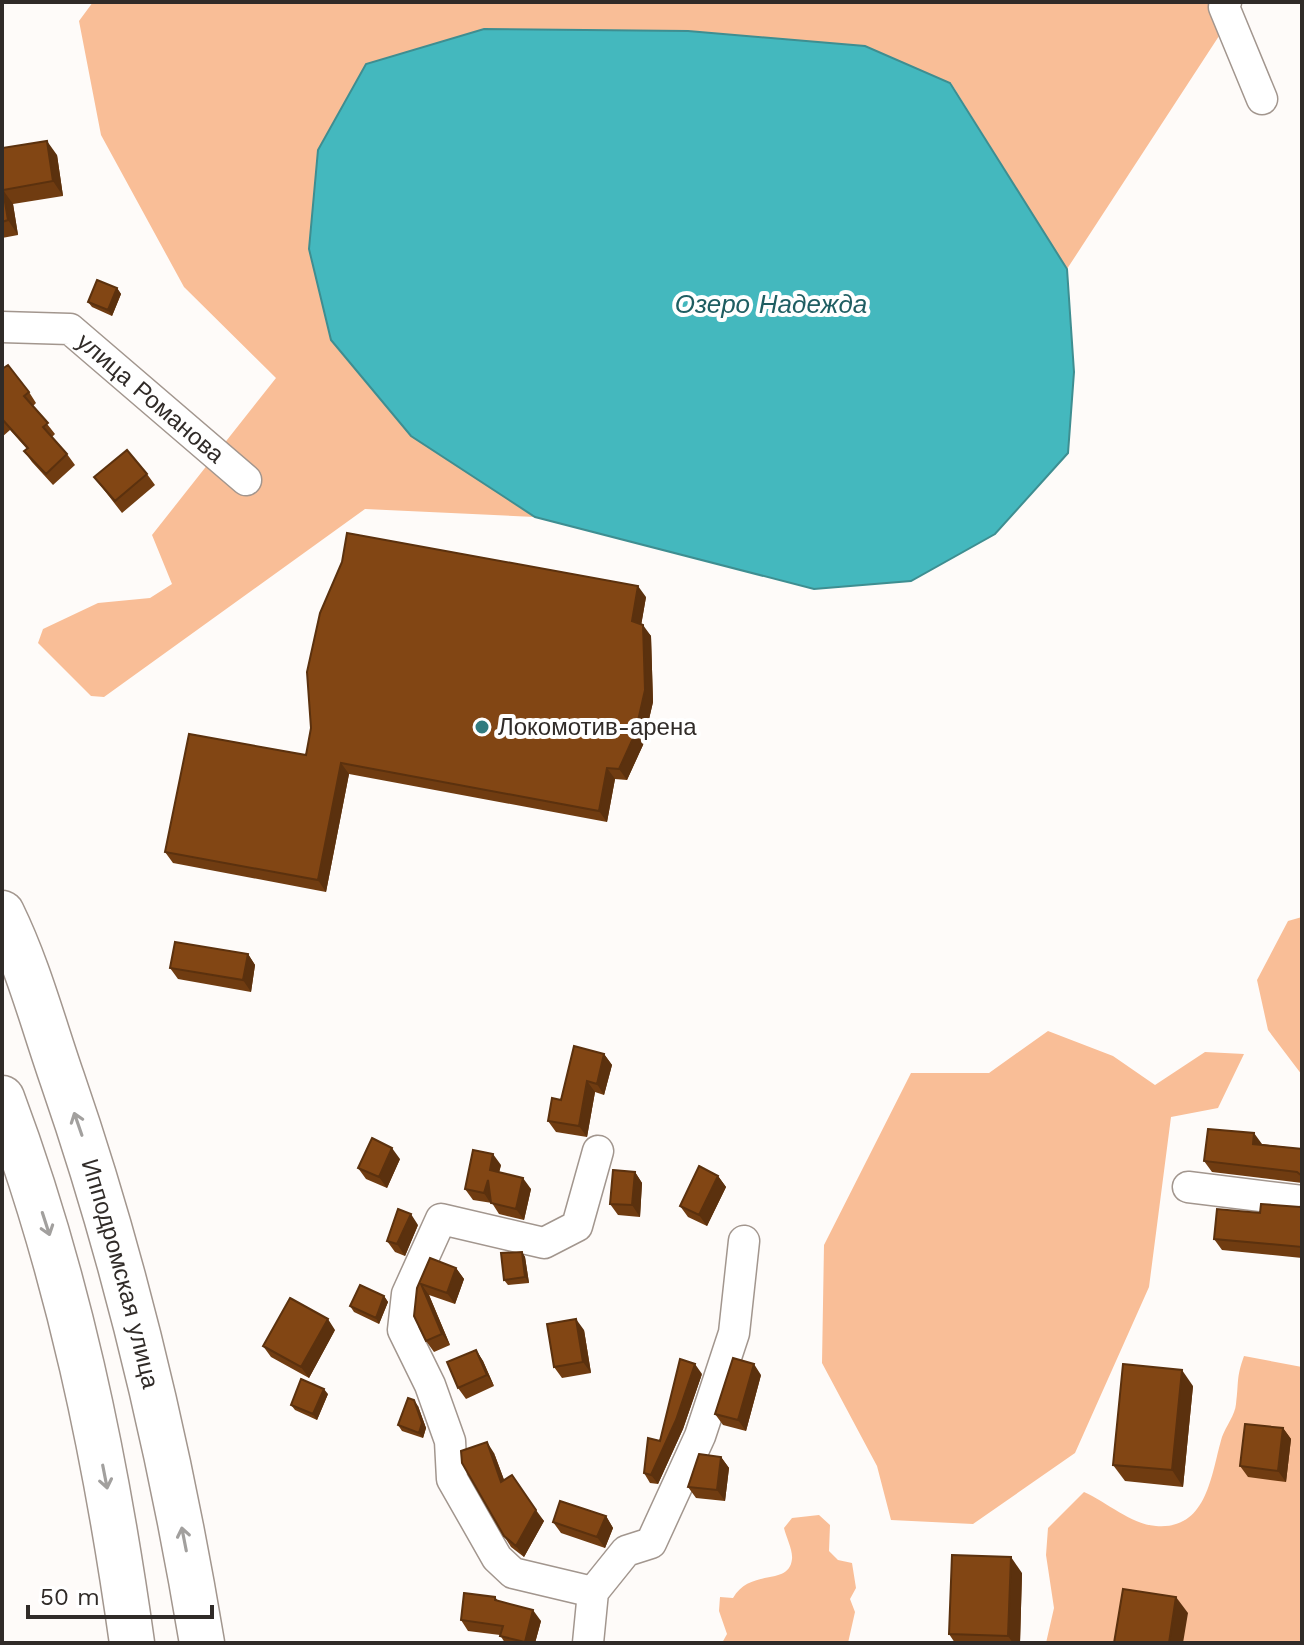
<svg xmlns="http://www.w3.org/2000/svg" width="1304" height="1645" font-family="'Work Sans',sans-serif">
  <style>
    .green { fill: #f9be97 }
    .water { fill: #44b8be; stroke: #3e8e91; stroke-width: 2 }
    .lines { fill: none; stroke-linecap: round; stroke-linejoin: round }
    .minor-casing { stroke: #a2968e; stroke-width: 33 }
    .highway-casing { stroke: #a2968e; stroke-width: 47 }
    .minor { stroke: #fff; stroke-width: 30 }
    .highway { stroke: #fff; stroke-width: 44 }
    .wall { fill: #703c11 }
    .shaded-wall { fill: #5b310e }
    .building { fill: #824614; stroke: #5b310e; stroke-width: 2 }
    .oneway { stroke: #a2a09e }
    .poi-dot { fill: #317b7f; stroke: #fff; stroke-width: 3 }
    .labels { text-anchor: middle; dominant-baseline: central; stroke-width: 8; stroke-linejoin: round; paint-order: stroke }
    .street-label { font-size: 24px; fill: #302b28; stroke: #fff }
    .poi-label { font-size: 24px; fill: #302b28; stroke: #fff; text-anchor: start }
    .water-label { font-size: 26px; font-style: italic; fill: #1f5e62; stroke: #fff }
  </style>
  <rect width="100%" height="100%" fill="#fefbf9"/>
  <path class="green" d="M93,2H1216L1219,36L1067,269L951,83L366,64L318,150L309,249L411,436L535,517L365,509L104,697L91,696L38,643L43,629L98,603L150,598L172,584L152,535L276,378L184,287L101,135L79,21Z
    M1302,917V1075L1268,1030L1257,980L1288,921Z
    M1048,1031L1113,1056L1155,1085L1205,1052L1244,1054L1218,1108L1171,1117L1149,1287L1075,1453L973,1524L891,1520L877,1466L822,1363L824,1245L911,1073H989Z
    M1244,1356L1302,1367V1643H1046L1054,1608L1046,1555L1048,1528L1084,1492C1107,1502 1130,1524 1156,1526C1208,1530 1211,1474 1222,1437C1226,1426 1235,1415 1236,1404C1239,1382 1236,1378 1244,1356Z
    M819,1515L830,1525L829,1551L838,1560L852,1563L856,1588L850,1599L855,1612L848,1643H722L727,1634L719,1611L720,1597L733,1598C751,1567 789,1587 792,1559C793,1550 786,1537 784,1528L792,1518Z"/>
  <path class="water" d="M484,29L688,31L865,46L950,83L1067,269L1074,372L1068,453L995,534L911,581L814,589L535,517L411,436L331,340L309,249L318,150L366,64Z"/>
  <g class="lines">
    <g class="minor-casing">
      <g id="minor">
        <path d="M1226,2L1224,7L1262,99"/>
        <path id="s1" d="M2,327L70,329L246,480"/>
        <path d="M1188,1187L1302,1201"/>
        <path d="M593,1592L513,1573L497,1558L452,1479L450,1441L430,1385L403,1330L407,1294L441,1219L544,1243L577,1226L598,1151"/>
        <path d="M588,1643L593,1592L626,1551L651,1543L700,1436L734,1333L744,1241"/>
      </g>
    </g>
    <g class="highway-casing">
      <g id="highway">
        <path id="s2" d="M2,913C28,966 43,1023 62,1078C126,1263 170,1451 202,1643"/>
        <path d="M2,1098C68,1274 106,1457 132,1643"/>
      </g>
    </g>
    <use href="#minor" class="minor"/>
    <use href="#highway" class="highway"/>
  </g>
  <path class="wall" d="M2,148L57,155L63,196L13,204L18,235L2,238Z
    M117,288L121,294L112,316L92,307L88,302Z
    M2,369L29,392L36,403L33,406L55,434L52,437L67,454L75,465L53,485L32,462L24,451L27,449L10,430L2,437Z
    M147,474L155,485L122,513L94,477Z
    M646,597L641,625L651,636L653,702L643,745L627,780L615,779L607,822L349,774L326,892L173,863L165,852Z
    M248,954L255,965L251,992L178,979L170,968Z
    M604,1054L612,1065L604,1095L595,1092L587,1137L556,1132L548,1121L561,1100Z
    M1262,1144L1302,1149V1183L1212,1172L1204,1161Z
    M400,1159L387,1188L366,1179L358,1168Z
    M501,1165L499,1172L531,1189L524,1220L499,1214L492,1203L473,1200L465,1189Z
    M635,1172L642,1183L640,1217L618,1215L610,1204Z
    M718,1176L726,1187L707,1226L688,1217L680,1206Z
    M1302,1205V1258L1222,1250L1214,1239L1260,1213L1300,1207Z
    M418,1225L405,1256L395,1252L387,1241Z
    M522,1252L525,1257L529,1283L508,1285L504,1280Z
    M430,1258L456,1268L464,1279L455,1304L429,1295L450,1345L434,1352L426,1341L417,1288Z
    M384,1296L388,1302L379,1324L354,1312L350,1306Z
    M335,1330L309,1378L271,1357L263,1346Z
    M584,1330L591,1373L562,1378L554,1367Z
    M476,1350L483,1361L494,1386L466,1399L458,1388Z
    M702,1374L683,1429L658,1484L650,1483L644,1473L660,1441Z
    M761,1375L746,1431L723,1425L715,1414Z
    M1193,1386L1183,1487L1125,1481L1113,1465Z
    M328,1394L317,1420L295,1410L291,1405Z
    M418,1406L426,1428L423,1438L402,1431L398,1425Z
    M1283,1428L1291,1439L1286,1482L1248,1477L1240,1466Z
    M494,1453L504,1480L544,1521L524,1557L511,1547L504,1536Z
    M721,1457L729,1468L725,1501L696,1498L688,1487Z
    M606,1516L613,1528L605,1548L561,1533L553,1522Z
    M1022,1573L1020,1643H955L949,1634Z
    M495,1597L498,1601L541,1621L535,1643H505L500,1635L468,1631L461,1620Z"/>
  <path class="shaded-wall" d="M47,141L57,155L63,196L53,181Z
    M3,190L13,204L18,235L8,220Z
    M117,288L121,294L112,316L108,310Z
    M638,586L646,597L640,632L632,621Z
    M643,625L651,636L653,702L643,745L627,780L619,769Z
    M341,763L349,774L326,892L318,880Z
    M607,768L615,779L607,822L599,811Z
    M248,954L255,965L251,992L243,980Z
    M604,1054L612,1065L604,1095L597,1084Z
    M587,1081L595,1092L587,1137L579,1126Z
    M1254,1133L1262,1144L1261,1156L1253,1144Z
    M392,1148L400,1159L387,1188L379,1177Z
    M493,1154L501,1165L497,1181L490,1170Z
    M635,1172L642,1183L640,1217L632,1205Z
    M718,1176L726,1187L707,1226L699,1215Z
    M523,1178L531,1189L524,1220L516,1209Z
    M488,1180L496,1191L491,1204L484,1193Z
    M411,1214L418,1225L405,1256L397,1244Z
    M522,1252L525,1257L529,1283L525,1277Z
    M456,1268L464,1279L455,1304L447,1293Z
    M421,1284L429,1295L450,1345L442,1334Z
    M384,1296L388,1302L379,1324L376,1318Z
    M328,1319L335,1330L309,1378L301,1367Z
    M576,1319L584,1330L591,1373L583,1362Z
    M476,1350L483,1361L494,1386L487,1375Z
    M695,1364L702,1374L683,1429L658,1484L651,1475Z
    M754,1364L761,1375L746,1431L738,1420Z
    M1182,1370L1193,1386L1183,1487L1172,1470Z
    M324,1389L328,1394L317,1420L313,1414Z
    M414,1400L418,1406L426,1428L423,1438L419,1433Z
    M1283,1428L1291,1439L1286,1482L1278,1471Z
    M487,1442L494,1453L509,1493L501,1482Z
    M721,1457L729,1468L725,1501L717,1490Z
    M536,1510L544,1521L524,1557L516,1546Z
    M606,1516L613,1528L605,1548L597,1537Z
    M1011,1557L1022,1573L1020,1643H1013L1008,1636Z
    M1176,1597L1188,1613L1183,1643H1169Z
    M533,1610L541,1621L535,1643H525Z"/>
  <path class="building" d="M47,141L53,181L3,190L8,220L2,222V148Z
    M97,280L117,288L108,310L88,302Z
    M8,365L29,392L24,396L48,423L43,427L67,454L46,474L24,451L28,448L2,419V369Z
    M127,450L147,474L115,501L94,477Z
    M347,533L638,586L632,621L643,625L645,690L635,734L619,769L607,768L599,811L341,763L318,880L165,852L189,734L306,755L311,728L307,672L320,613L342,562Z
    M175,942L248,954L243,980L170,968Z
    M574,1046L604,1054L597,1084L587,1081L579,1126L548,1121L552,1098L561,1100Z
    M1208,1129L1254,1133L1253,1144L1302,1149V1176L1297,1172L1204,1161Z
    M372,1138L392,1148L379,1177L358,1168Z
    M473,1150L493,1154L490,1170L523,1178L516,1209L491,1203L488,1180L484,1193L465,1189Z
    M699,1166L718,1176L699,1215L680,1206Z
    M613,1170L635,1172L632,1205L610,1204Z
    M1261,1204L1300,1207L1302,1205V1247L1214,1239L1217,1209L1260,1213Z
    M398,1209L411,1214L397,1244L387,1241Z
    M522,1252L525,1277L504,1280L501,1253Z
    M430,1258L456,1268L447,1293L421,1284L442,1334L426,1341L414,1316L417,1288Z
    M360,1285L384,1296L376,1318L350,1306Z
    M290,1298L328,1319L301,1367L263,1346Z
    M576,1319L583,1362L554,1367L547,1324Z
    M476,1350L487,1375L458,1388L447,1362Z
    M733,1358L754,1364L738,1420L715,1414Z
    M680,1359L695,1364L676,1420L651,1475L644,1473L648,1438L660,1441Z
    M1123,1364L1182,1370L1172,1470L1113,1465Z
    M301,1379L324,1389L313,1414L291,1405Z
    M408,1398L414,1400L422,1423L419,1433L398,1425Z
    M1245,1424L1283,1428L1278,1471L1240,1466Z
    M487,1442L501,1482L512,1475L536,1510L516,1546L504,1536L462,1463L461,1451Z
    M699,1454L721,1457L717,1490L688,1487Z
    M560,1501L606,1516L597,1537L553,1522Z
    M952,1555L1011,1557L1008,1636L949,1634Z
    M1123,1589L1176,1597L1169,1643H1114Z
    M464,1593L495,1597V1600L533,1610L525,1642L500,1636L503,1626L461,1620Z"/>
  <defs><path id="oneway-shaft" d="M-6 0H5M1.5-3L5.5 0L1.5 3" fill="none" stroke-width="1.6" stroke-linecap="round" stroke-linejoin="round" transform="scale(2)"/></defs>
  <g class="oneway">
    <use href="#oneway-shaft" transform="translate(78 1124) rotate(-109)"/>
    <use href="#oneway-shaft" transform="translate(46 1224) rotate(72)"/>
    <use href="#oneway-shaft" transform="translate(105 1477) rotate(79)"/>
    <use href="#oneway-shaft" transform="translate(184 1539) rotate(-101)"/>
  </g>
  <circle class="poi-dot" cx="482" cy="727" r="8"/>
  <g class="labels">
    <g class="street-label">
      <text stroke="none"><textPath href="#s1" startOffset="174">улица Романова</textPath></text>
      <text stroke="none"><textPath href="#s2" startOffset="380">Ипподромская улица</textPath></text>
    </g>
    <g class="poi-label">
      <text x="498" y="727">Локомотив-арена</text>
    </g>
    <g class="water-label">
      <text x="771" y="304">Озеро Надежда</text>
    </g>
  </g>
  <rect width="1304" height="1645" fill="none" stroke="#302b28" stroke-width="8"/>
  <path d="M28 1605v12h184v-12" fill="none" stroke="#302b28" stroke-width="4"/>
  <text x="40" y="1605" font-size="24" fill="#302b28" stroke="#ffffff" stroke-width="6" paint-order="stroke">50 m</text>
</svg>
